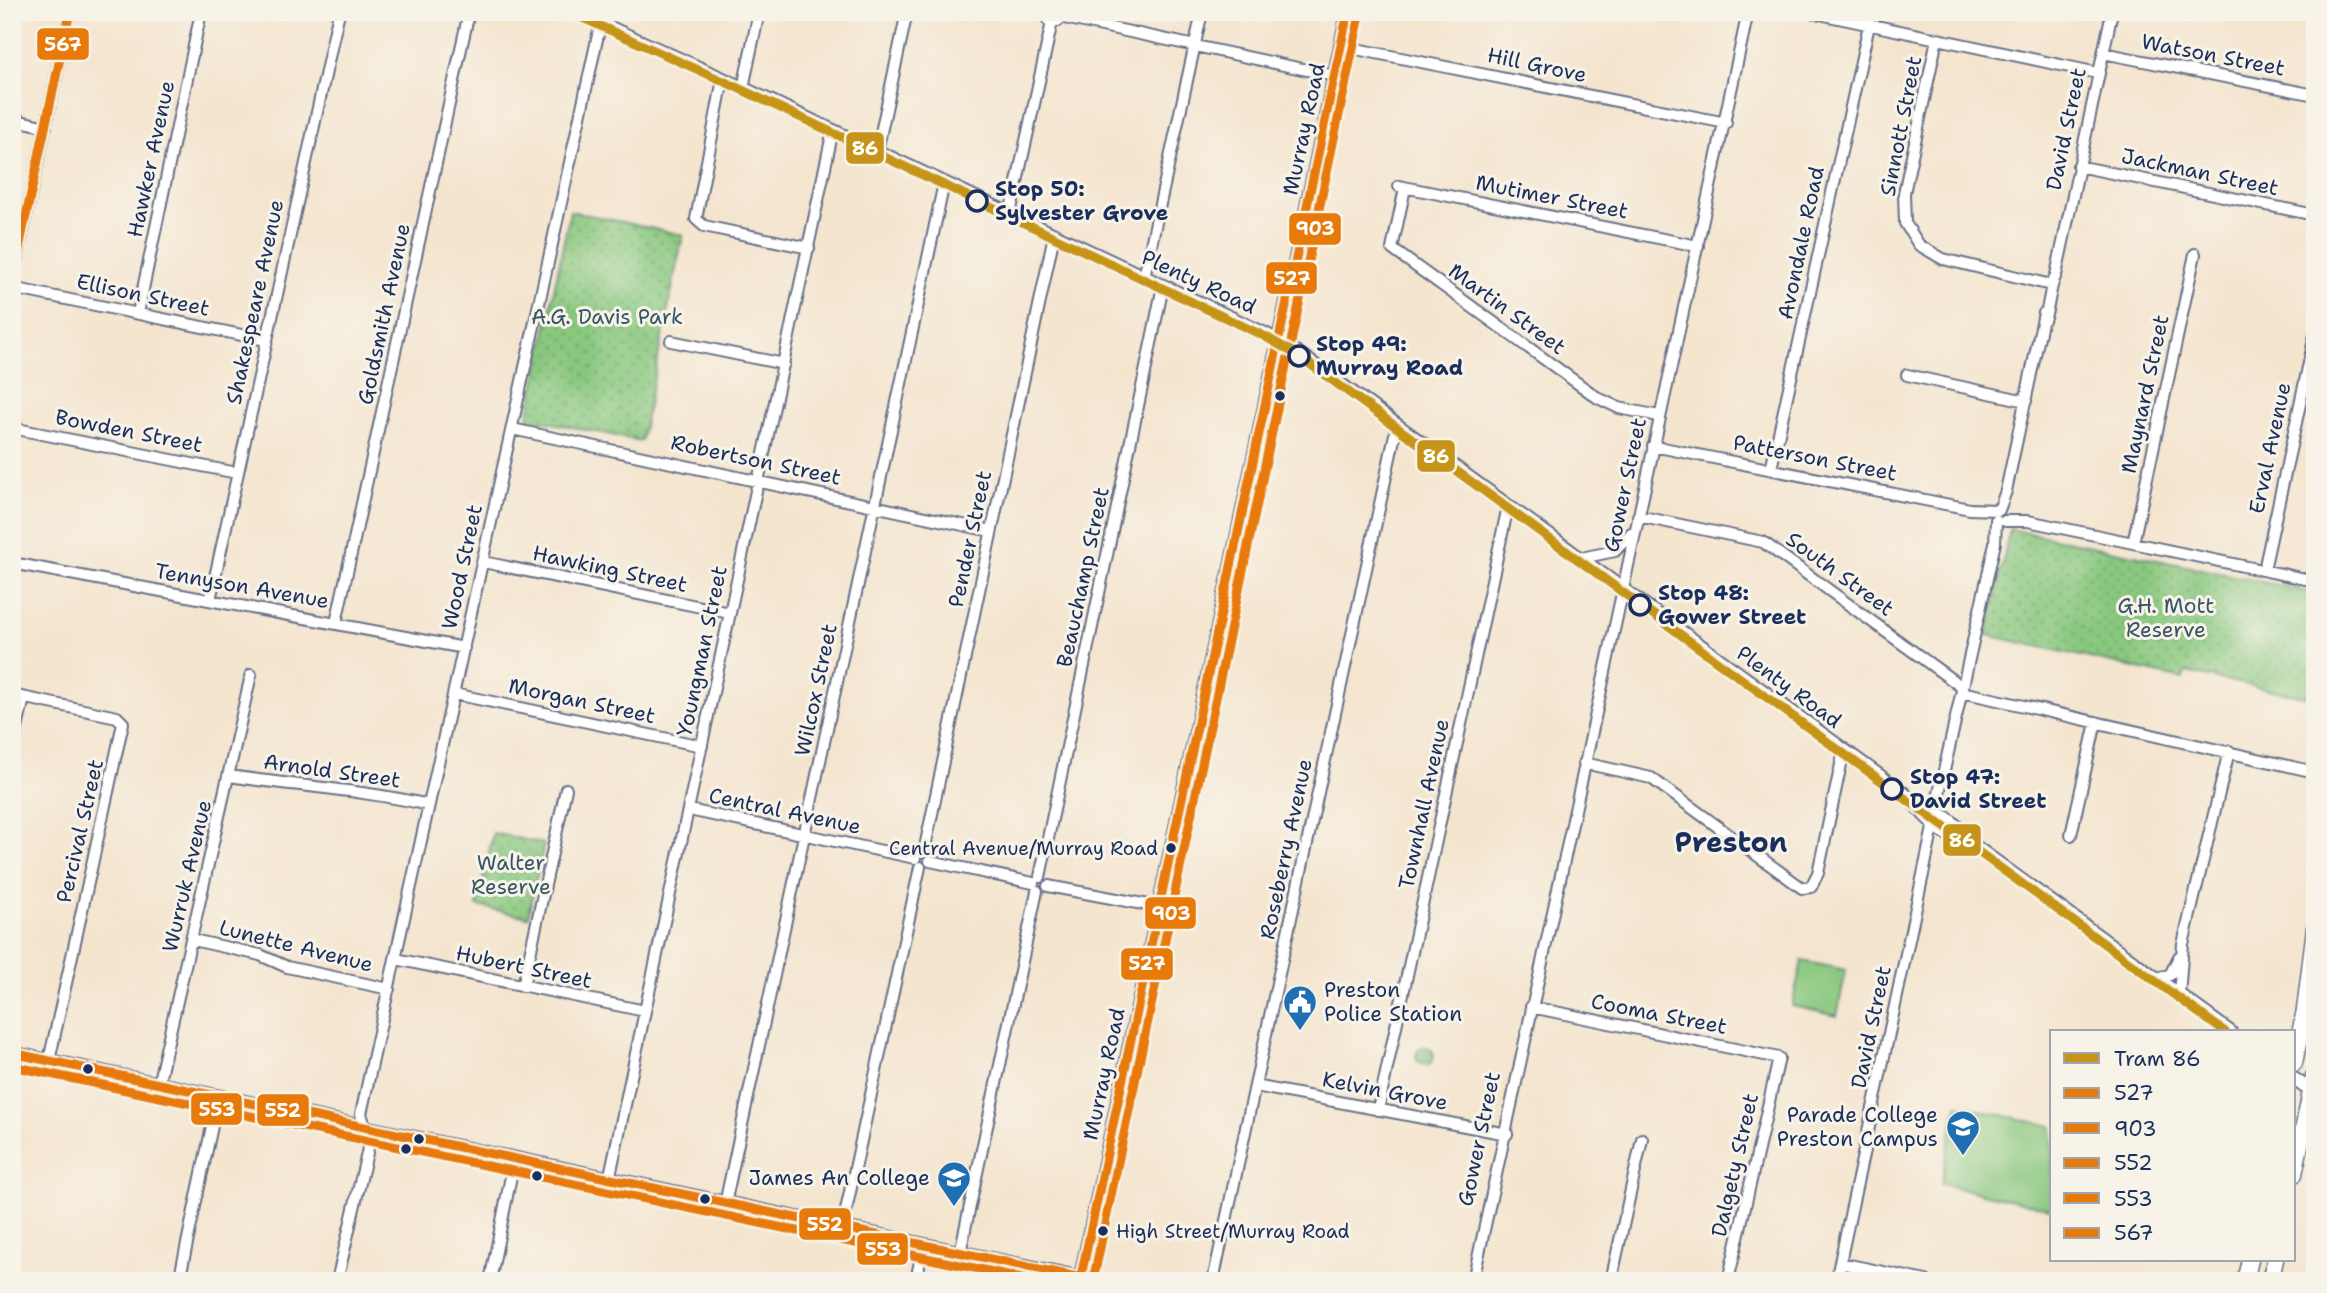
<svg xmlns="http://www.w3.org/2000/svg" width="2327" height="1293" font-family="'Shantell Sans',sans-serif">
  <style>
    .grass { fill: #89c87f; stroke: #527c6e; stroke-width: 2 }
    .park { fill: url(#park-dots); stroke: #527c6e; stroke-width: 2 }
    .lines { fill: none; stroke-linecap: round; stroke-linejoin: round }
    .minor-casing { stroke: #676f86; stroke-width: 14 }
    .major-casing { stroke: #676f86; stroke-width: 16 }
    .highway-casing { stroke: #676f86; stroke-width: 19 }
    .minor { stroke: #fff; stroke-width: 10 }
    .major { stroke: #fff; stroke-width: 12 }
    .highway { stroke: #fff; stroke-width: 16 }
    .bus-1-casing { stroke: #f7f3e8; stroke-width: 14 }
    .bus-2-casing { stroke: #f7f3e8; stroke-width: 14 }
    .bus-3-casing { stroke: #f7f3e8; stroke-width: 14 }
    .bus-4-casing { stroke: #f7f3e8; stroke-width: 14 }
    .bus-5-casing { stroke: #f7f3e8; stroke-width: 14 }
    .bus-1 { stroke: #e87a09; stroke-width: 9 }
    .bus-2 { stroke: #e87a09; stroke-width: 9 }
    .bus-3 { stroke: #e87a09; stroke-width: 9 }
    .bus-4 { stroke: #e87a09; stroke-width: 9 }
    .bus-5 { stroke: #e87a09; stroke-width: 9 }
    .tram-1-casing { stroke: #f7f3e8; stroke-width: 14 }
    .tram-1 { stroke: #c69418; stroke-width: 9 }
    .stop-dot { fill: #f7f3e8; stroke: #1b2f5e; stroke-width: 3.5 }
    .bus-dot { fill: #1b2f5e; stroke: #f7f3e8; stroke-width: 2.5 }
    .labels { text-anchor: middle; dominant-baseline: central; stroke-width: 6; stroke-linejoin: round; paint-order: stroke }
    .bus-label { font-size: 19px; fill: #1b2f5e; stroke: #f7f3e8; text-anchor: end }
    .street-label { font-size: 21px; fill: #1b2f5e; stroke: #f7f3e8 }
    .stop-label { font-size: 21px; font-weight: bold; fill: #1b2f5e; stroke: #f7f3e8; text-anchor: start }
    .park-label { font-size: 21px; fill: #365566; stroke: #f7f3e8 }
    .poi-label { font-size: 21px; fill: #1b2f5e; stroke: #f7f3e8; text-anchor: end }
    .district-label { font-size: 28px; font-weight: bold; fill: #1b2f5e; stroke: #f7f3e8 }
    .line-badge { stroke: #f7f3e8; stroke-width: 2.5 }
    .badge-label { font-size: 19px; text-anchor: middle; font-weight: bold; fill: #fff }
  </style>
  <defs>
    <pattern id="park-dots" width="8" height="8" patternUnits="userSpaceOnUse" patternTransform="scale(1.75)"><rect width="8" height="8" fill="#89c87f"/><path d="M2 2h.1M6 6h.1" fill="none" stroke="#6fa36b" stroke-width="1.8" stroke-linecap="round"/></pattern>
  </defs>
  <rect width="100%" height="100%" fill="#f7f3e8"/>
  <filter id="ink" filterUnits="userSpaceOnUse"><feTurbulence type="fractalNoise" baseFrequency=".0143" numOctaves="2"/><feDisplacementMap in="SourceGraphic" scale="14" xChannelSelector="R" yChannelSelector="G"/><feConvolveMatrix kernelMatrix="1 2 1 2 8 2 1 2 1" color-interpolation-filters="sRGB"/></filter>
  <filter id="wash" filterUnits="userSpaceOnUse"><feTurbulence type="fractalNoise" baseFrequency=".00686" numOctaves="4" result="noise"/><feDisplacementMap in="SourceGraphic" scale="28" xChannelSelector="R" yChannelSelector="G"/><feGaussianBlur stdDeviation="1.57" result="paint"/><feColorMatrix in="noise" values="0 0 0 0 0 0 0 0 0 0 0 0 0 0 0 0 0 1.4 0 .05"/><feComposite in="paint" operator="in"/></filter>
  <g filter="url(#wash)">
    <rect width="100%" height="100%" fill="#f4e5cf"/>
    <path class="grass" d="M1802,961L1846,970L1837,1016L1792,1006Z
      M1957,1105L2052,1126V1209L1941,1184Z"/>
    <path class="park" d="M570,211L683,235L641,441L528,418Z
      M2010,529L2315,593V694L2308,693L2306,697L2185,672L2183,679L1987,635Z
      M493,833L544,844L528,917L477,906Z
      M1416 1056a9 9 0 1 1 18 0a9 9 0 1 1-18 0Z"/>
  </g>
  <g filter="url(#ink)">
    <g class="lines">
      <g class="minor-casing">
        <path id="minor" d="M1047,12L1048,20L1058,21
          M1810,12L2098,73
          M1060,17L1335,76
          M1937,39L1904,193L1905,223L1919,245L1943,259L2051,285
          M1341,46L1726,123
          M2103,53L2315,95
          M723,79L696,219L704,226L809,248
          M743,88L759,12
          M12,119L46,127
          M877,151L907,12
          M2078,166L2315,215
          M1399,186L1698,246
          M1405,188L1392,249L1598,398L1619,408L1659,416
          M1010,214L1052,22
          M1144,277L1202,12
          M12,282L70,12
          M12,288L266,340
          M138,313L201,12
          M2044,320C2050,305 2049,288 2056,275L2112,12
          M671,341L784,364
          M1907,375L2026,401
          M12,428L237,473
          M512,429L991,531
          M1653,446L1970,509L1997,510
          M1771,469L1869,25
          M1999,510L2006,491L2044,313
          M1638,516L1763,542L1963,688
          M2005,521H2028L2315,581
          M2133,543L2195,254
          M1581,558L1615,551L1631,533
          M483,562L730,613
          M12,563L464,648
          M2264,570L2315,335
          M210,600L339,12
          M336,623L469,12
          M1962,692L2315,772
          M454,694L702,746
          M12,695L117,717L123,723L49,1061
          M12,750L24,698
          M1584,763L1651,778L1802,888L1811,887L1818,873L1844,750
          M229,776C297,786 363,790 429,805
          M689,810L915,858
          M1935,811L1995,543L1996,520
          M2071,835L2096,722
          M924,852L1054,235
          M930,861L1033,883
          M1040,877L1163,286
          M1048,886L1159,907
          M193,940L260,955L287,967L389,989
          M396,959L645,1011
          M2155,978L2170,975L2179,957
          M523,986L566,789
          M2179,995L2183,944L2229,751
          M1531,1007L1779,1058L1728,1281
          M158,1085L251,675
          M1255,1086L1507,1134
          M1378,1110L1508,506
          M609,1180L833,130
          M725,1204L944,183
          M842,1229L920,867
          M960,1253L1037,891
          M1840,1263L1926,1281
          M179,1281L218,1098
          M337,1281L370,1140L361,1114L603,12
          M490,1281L514,1161
          M916,1281L923,1246
          M1213,1281L1397,425
          M1473,1281L1748,12
          M1611,1281L1642,1139
          M1836,1281L1934,823"/>
      </g>
      <g class="major-casing">
        <path id="major" d="M575,12L723,79L1265,334L1299,354L1903,793C1919,806 1943,842 1966,840L2230,1032
          M1919,806L1927,805C1940,814 1961,825 1966,840
          M12,1053L1097,1281
          M2294,1079L2315,1094
          M1080,1281L1348,12"/>
      </g>
      <g class="highway-casing">
        <path id="highway" d="M2294,1063L2305,1010L2315,928
          M2294,1174L2315,1073
          M2245,1281L2250,1260
          M2270,1281L2275,1260"/>
      </g>
      <use href="#minor" class="minor"/>
      <use href="#major" class="major"/>
      <use href="#highway" class="highway"/>
      <g class="bus-1-casing">
        <path id="bus-1" d="M1080,1281L1348,12"/>
      </g>
      <g class="bus-2-casing">
        <path id="bus-2" d="M1093,1281L1360,15"/>
      </g>
      <g class="bus-3-casing">
        <path id="bus-3" d="M12,1053L1096,1281"/>
      </g>
      <g class="bus-4-casing">
        <path id="bus-4" d="M12,1066L1036,1281"/>
      </g>
      <g class="bus-5-casing">
        <path id="bus-5" d="M12,281L70,12"/>
      </g>
      <use href="#bus-1" class="bus-1"/>
      <use href="#bus-2" class="bus-2"/>
      <use href="#bus-3" class="bus-3"/>
      <use href="#bus-4" class="bus-4"/>
      <use href="#bus-5" class="bus-5"/>
      <g class="tram-1-casing">
        <path id="tram-1" d="M569,12L723,81L1264,336L1299,356L2225,1032"/>
      </g>
      <use href="#tram-1" class="tram-1"/>
    </g>
  </g>
  <defs>
    <g id="civic-pin" transform="scale(1.75)"><path d="M0 17L-7.5 6A9.5 9.5 0 1 1 7.5 6Z" fill="#1f6fb2" stroke="#f7f3e8"/><path d="M-.6-6.5H3V-4.5H.6V-3L4-1V1h2V6H-6V1h2V-1L-.6-3ZM-1.2 2.5V6h2.4V2.5Z" fill="#fff"/></g>
    <g id="school-pin" transform="scale(1.75)"><path d="M0 17L-7.5 6A9.5 9.5 0 1 1 7.5 6Z" fill="#1f6fb2" stroke="#f7f3e8"/><path d="M0-5L7-2L0 1L-7-2ZM-4 1L0 2.5L4 1V4Q0 6-4 4Z" fill="#fff"/></g>
    <g id="university-pin" transform="scale(1.75)"><path d="M0 17L-7.5 6A9.5 9.5 0 1 1 7.5 6Z" fill="#1f6fb2" stroke="#f7f3e8"/><path d="M0-5L7-2L0 1L-7-2ZM-4 1L0 2.5L4 1V4Q0 6-4 4Z" fill="#fff"/></g>
  </defs>
  <g fill-rule="evenodd">
    <use href="#civic-pin" x="1300" y="1002"/>
    <use href="#school-pin" x="1963" y="1127"/>
    <use href="#university-pin" x="954" y="1178"/>
  </g>
  <g class="stop-dot">
    <circle cx="977" cy="201" r="10"/>
    <circle cx="1299" cy="356" r="10"/>
    <circle cx="1640" cy="605" r="10"/>
    <circle cx="1892" cy="789" r="10"/>
  </g>
  <g class="bus-dot">
    <circle cx="1280" cy="396" r="6"/>
    <circle cx="1171" cy="848" r="6"/>
    <circle cx="88" cy="1069" r="6"/>
    <circle cx="419" cy="1139" r="6"/>
    <circle cx="406" cy="1149" r="6"/>
    <circle cx="537" cy="1176" r="6"/>
    <circle cx="705" cy="1199" r="6"/>
    <circle cx="1103" cy="1231" r="6"/>
  </g>
  <g class="labels">
    <g class="bus-label">
      <text x="1158" y="848">Central Avenue/Murray Road</text>
      <text x="1116" y="1231" text-anchor="start">High Street/Murray Road</text>
    </g>
    <g class="street-label">
      <text transform="translate(2213 55) rotate(11)">Watson Street</text>
      <text transform="translate(1537 65) rotate(12)">Hill Grove</text>
      <text transform="translate(1901 126) rotate(-79)">Sinnott Street</text>
      <text transform="translate(1304 129) rotate(-78)">Murray Road</text>
      <text transform="translate(2066 129) rotate(-78)">David Street</text>
      <text transform="translate(151 159) rotate(-78)">Hawker Avenue</text>
      <text transform="translate(2200 172) rotate(12)">Jackman Street</text>
      <text transform="translate(1552 197) rotate(11)">Mutimer Street</text>
      <text transform="translate(1801 243) rotate(-78)">Avondale Road</text>
      <text transform="translate(1199 282) rotate(25)">Plenty Road</text>
      <text transform="translate(143 295) rotate(12)">Ellison Street</text>
      <text transform="translate(255 302) rotate(-78)">Shakespeare Avenue</text>
      <text transform="translate(1507 309) rotate(36)">Martin Street</text>
      <text transform="translate(384 314) rotate(-78)">Goldsmith Avenue</text>
      <text transform="translate(2145 394) rotate(-78)">Maynard Street</text>
      <text transform="translate(129 431) rotate(11)">Bowden Street</text>
      <text transform="translate(2270 448) rotate(-78)">Erval Avenue</text>
      <text transform="translate(1815 458) rotate(11)">Patterson Street</text>
      <text transform="translate(756 460) rotate(12)">Robertson Street</text>
      <text transform="translate(1625 485) rotate(-78)">Gower Street</text>
      <text transform="translate(970 539) rotate(-78)">Pender Street</text>
      <text transform="translate(462 567) rotate(-78)">Wood Street</text>
      <text transform="translate(610 569) rotate(12)">Hawking Street</text>
      <text transform="translate(1840 574) rotate(36)">South Street</text>
      <text transform="translate(1083 577) rotate(-78)">Beauchamp Street</text>
      <text transform="translate(242 586) rotate(10)">Tennyson Avenue</text>
      <text transform="translate(702 651) rotate(-78)">Youngman Street</text>
      <text transform="translate(1789 687) rotate(36)">Plenty Road</text>
      <text transform="translate(816 690) rotate(-78)">Wilcox Street</text>
      <text transform="translate(582 701) rotate(12)">Morgan Street</text>
      <text transform="translate(332 771) rotate(8)">Arnold Street</text>
      <text transform="translate(1424 804) rotate(-78)">Townhall Avenue</text>
      <text transform="translate(785 811) rotate(12)">Central Avenue</text>
      <text transform="translate(80 831) rotate(-77)">Percival Street</text>
      <text transform="translate(1286 849) rotate(-78)">Roseberry Avenue</text>
      <text transform="translate(187 876) rotate(-77)">Wurruk Avenue</text>
      <text transform="translate(296 946) rotate(14)">Lunette Avenue</text>
      <text transform="translate(524 967) rotate(12)">Hubert Street</text>
      <text transform="translate(1659 1014) rotate(11)">Cooma Street</text>
      <text transform="translate(1871 1027) rotate(-78)">David Street</text>
      <text transform="translate(1104 1074) rotate(-78)">Murray Road</text>
      <text transform="translate(1385 1091) rotate(11)">Kelvin Grove</text>
      <text transform="translate(1479 1139) rotate(-78)">Gower Street</text>
      <text transform="translate(1735 1165) rotate(-77)">Dalgety Street</text>
    </g>
    <g class="stop-label">
      <text x="995" y="189">Stop 50:<tspan x="995" dy="24">Sylvester Grove</tspan></text>
      <text x="1316" y="344">Stop 49:<tspan x="1316" dy="24">Murray Road</tspan></text>
      <text x="1658" y="593">Stop 48:<tspan x="1658" dy="24">Gower Street</tspan></text>
      <text x="1910" y="777">Stop 47:<tspan x="1910" dy="24">David Street</tspan></text>
    </g>
    <g class="park-label">
      <text x="607" y="317">A.G. Davis Park</text>
      <text x="2166" y="606">G.H. Mott<tspan x="2166" dy="24">Reserve</tspan></text>
      <text x="511" y="863">Walter<tspan x="511" dy="24">Reserve</tspan></text>
    </g>
    <g class="poi-label">
      <text x="1324" y="990" text-anchor="start">Preston<tspan x="1324" dy="24">Police Station</tspan></text>
      <text x="1938" y="1115">Parade College<tspan x="1938" dy="24">Preston Campus</tspan></text>
      <text x="930" y="1178">James An College</text>
    </g>
    <g class="district-label">
      <text x="1731" y="842">Preston</text>
    </g>
  </g>
  <g class="line-badge">
    <rect x="36" y="27" width="54" height="34" rx="7" fill="#e87a09"/>
    <rect x="845" y="131" width="40" height="34" rx="7" fill="#c69418"/>
    <rect x="1288" y="212" width="54" height="34" rx="7" fill="#e87a09"/>
    <rect x="1265" y="261" width="53" height="34" rx="7" fill="#e87a09"/>
    <rect x="1416" y="439" width="40" height="34" rx="7" fill="#c69418"/>
    <rect x="1942" y="823" width="40" height="34" rx="7" fill="#c69418"/>
    <rect x="1144" y="896" width="53" height="34" rx="7" fill="#e87a09"/>
    <rect x="1120" y="947" width="54" height="34" rx="7" fill="#e87a09"/>
    <rect x="190" y="1092" width="53" height="34" rx="7" fill="#e87a09"/>
    <rect x="256" y="1093" width="54" height="34" rx="7" fill="#e87a09"/>
    <rect x="798" y="1207" width="54" height="34" rx="7" fill="#e87a09"/>
    <rect x="856" y="1232" width="53" height="34" rx="7" fill="#e87a09"/>
  </g>
  <g class="badge-label">
    <text x="63" y="51">567</text>
    <text x="865" y="155">86</text>
    <text x="1315" y="235">903</text>
    <text x="1292" y="285">527</text>
    <text x="1436" y="463">86</text>
    <text x="1962" y="847">86</text>
    <text x="1171" y="920">903</text>
    <text x="1147" y="970">527</text>
    <text x="217" y="1116">553</text>
    <text x="283" y="1117">552</text>
    <text x="825" y="1231">552</text>
    <text x="883" y="1256">553</text>
  </g>
  <rect width="2327" height="1293" fill="none" stroke="#f7f3e8" stroke-width="42"/>
  <rect x="2050" y="1030" width="245" height="231" fill="#f7f3e8" stroke="#9fa5b1" stroke-width="2"/>
  <rect x="2064" y="1053" width="35" height="10" fill="#c69418" stroke="#9fa5b1" stroke-width="2"/>
  <text x="2114" y="1066" font-size="21" fill="#1b2f5e">Tram 86</text>
  <rect x="2064" y="1088" width="35" height="10" fill="#e87a09" stroke="#9fa5b1" stroke-width="2"/>
  <text x="2114" y="1100" font-size="21" fill="#1b2f5e">527</text>
  <rect x="2064" y="1123" width="35" height="10" fill="#e87a09" stroke="#9fa5b1" stroke-width="2"/>
  <text x="2114" y="1136" font-size="21" fill="#1b2f5e">903</text>
  <rect x="2064" y="1158" width="35" height="10" fill="#e87a09" stroke="#9fa5b1" stroke-width="2"/>
  <text x="2114" y="1170" font-size="21" fill="#1b2f5e">552</text>
  <rect x="2064" y="1193" width="35" height="10" fill="#e87a09" stroke="#9fa5b1" stroke-width="2"/>
  <text x="2114" y="1206" font-size="21" fill="#1b2f5e">553</text>
  <rect x="2064" y="1228" width="35" height="10" fill="#e87a09" stroke="#9fa5b1" stroke-width="2"/>
  <text x="2114" y="1240" font-size="21" fill="#1b2f5e">567</text>
</svg>
